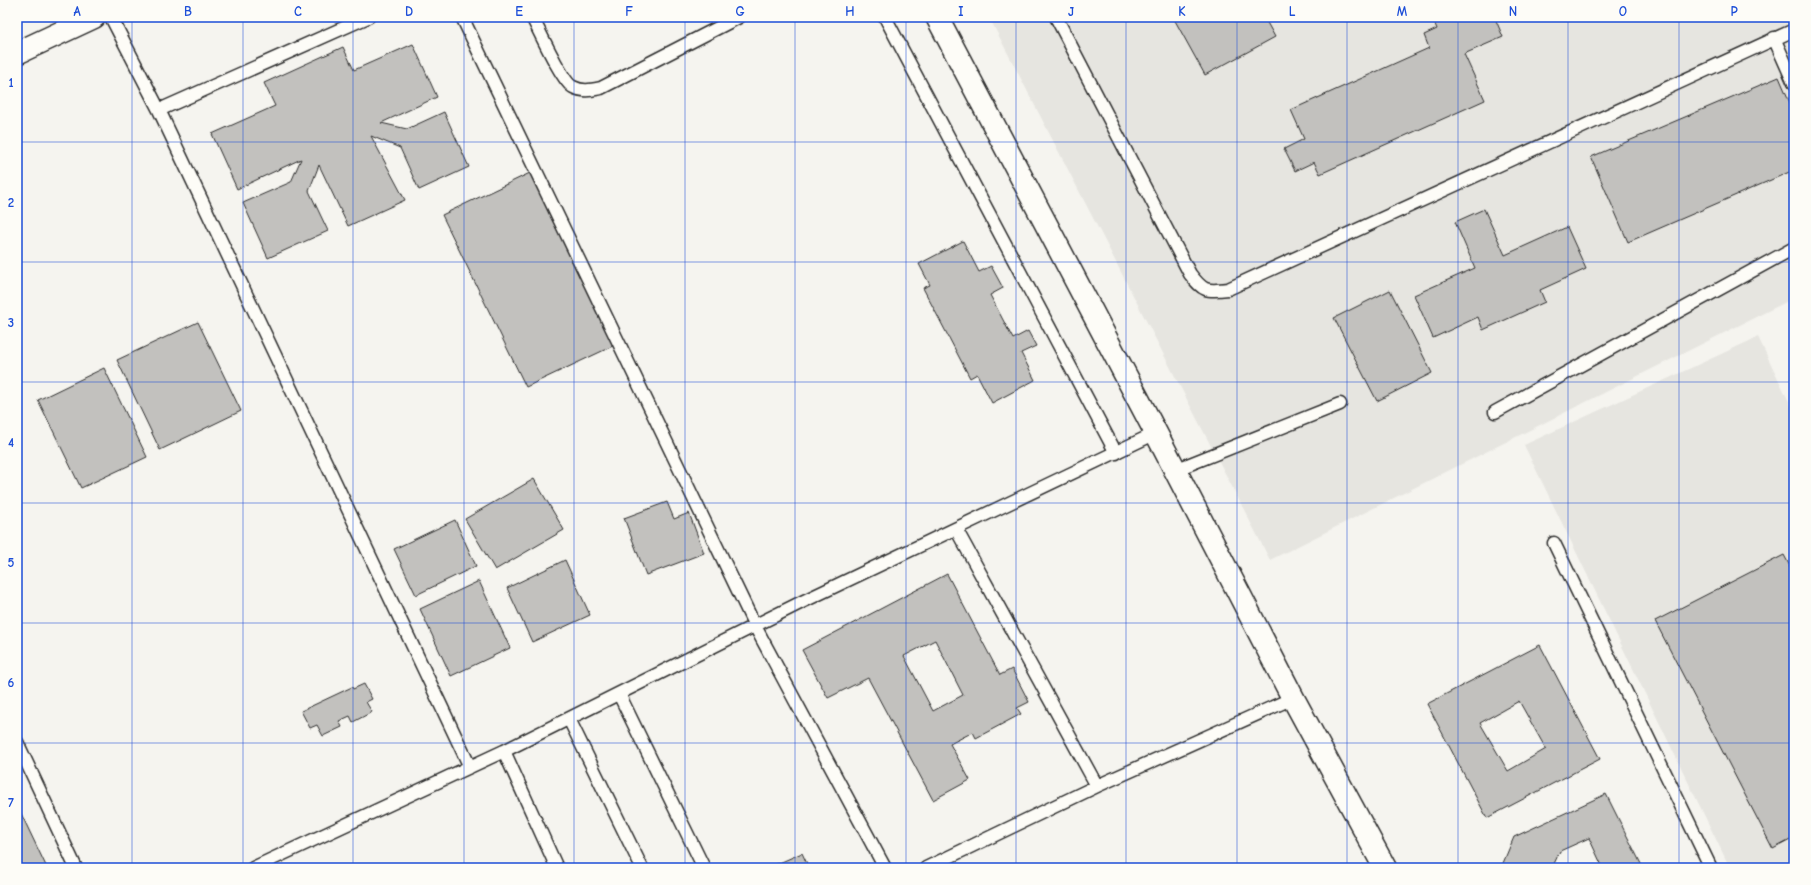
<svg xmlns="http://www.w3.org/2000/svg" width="1811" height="885" font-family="'Comic Neue',sans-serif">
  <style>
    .built { fill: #e6e5e0 }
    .building { fill: #c2c1be; stroke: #2b2b2b; fill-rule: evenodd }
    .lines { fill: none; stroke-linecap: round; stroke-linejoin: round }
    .service-casing { stroke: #2b2b2b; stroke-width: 15 }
    .minor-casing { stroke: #2b2b2b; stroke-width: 25 }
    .service { stroke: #fdfcf7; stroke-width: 12 }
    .minor { stroke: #fdfcf7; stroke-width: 22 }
    .grid { fill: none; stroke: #1d4ed8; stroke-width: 1; stroke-opacity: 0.55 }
    .neatline { fill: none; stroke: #1d4ed8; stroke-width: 1.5 }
    .grid-label { font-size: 13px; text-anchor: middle; font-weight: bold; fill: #1d4ed8 }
  </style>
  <rect width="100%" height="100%" fill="#f5f4ef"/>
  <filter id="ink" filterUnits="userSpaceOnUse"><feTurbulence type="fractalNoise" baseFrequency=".025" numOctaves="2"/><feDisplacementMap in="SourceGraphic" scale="8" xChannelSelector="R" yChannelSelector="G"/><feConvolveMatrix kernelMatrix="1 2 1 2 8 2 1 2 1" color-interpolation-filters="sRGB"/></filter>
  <g filter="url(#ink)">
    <path class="built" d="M989,17H1794V298L1270,560Z
      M1758,337L1794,412V868H1730L1524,445Z"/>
    <path class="building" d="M1173,17H1264L1275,37L1205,75Z
      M1432,17H1498L1495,18L1503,37L1464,54L1485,100L1320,174L1314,162L1295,171L1284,149L1304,139L1291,110L1429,48L1424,35L1437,29Z
      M413,44L437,97L381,123L407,129L444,112L469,167L419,190L400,148L371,136L405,200L348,226L319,165L309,191L328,231L268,258L243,203L291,182L301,159L237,189L212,134L275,106L264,83L343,47L354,70Z
      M1779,77L1794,112V170L1628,242L1591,157Z
      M532,172L615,345L526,387L442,215Z
      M1484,209L1505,255L1567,227L1586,269L1540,290L1545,302L1483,330L1478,317L1433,338L1414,295L1475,268L1455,222Z
      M963,241L979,272L991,266L1003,288L990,295L1013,339L1028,331L1036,346L1021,353L1035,380L992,403L977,374L970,378L923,288L930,285L919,264Z
      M1390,290L1432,373L1377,401L1334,318Z
      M198,322L241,411L160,450L117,360Z
      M104,368L147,457L81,488L38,400Z
      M534,479L564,530L495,570L465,519Z
      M667,502L674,519L689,513L704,553L646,575L624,518Z
      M455,520L476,566L416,595L394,549Z
      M1784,555L1794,574V838L1773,849L1655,621Z
      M565,560L590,615L532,642L507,588Z
      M947,574L1000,675L1012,669L1029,702L1017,708L1021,714L976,738L973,732L950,744L970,780L933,800L868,678L828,698L802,650ZM935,640L963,695L933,711L904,656Z
      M479,581L510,648L451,676L420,609Z
      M1540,645L1600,759L1487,818L1427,704ZM1519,701L1546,749L1508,771L1480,723Z
      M364,684L372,699L366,702L372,712L353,722L350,716L339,721L342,727L323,736L317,725L310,728L301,711L352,687L353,689Z
      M1606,794L1643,868H1603L1589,838L1560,851L1552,868H1501L1514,837Z
      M17,805L47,868H17Z
      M802,853L809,868H768Z"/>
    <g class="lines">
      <g class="service-casing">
        <path id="service" d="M111,17L159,110L470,767
          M462,17L755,626L885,868
          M532,17C539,30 563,83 573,87C583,92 591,90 601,88L739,17
          M885,17L1116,453
          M1056,17L1190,274C1203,291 1206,292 1228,289L1794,30
          M1774,38L1794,83
          M159,110L368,17
          M1495,412L1794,248
          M1175,470L1340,404
          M956,529L1097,786
          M1554,543L1711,868
          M619,694L704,868
          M569,719L642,868
          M17,742L76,868
          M504,751L557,868
          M253,868L504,751L804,601L1156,433
          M926,868L1097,786L1293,698"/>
      </g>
      <g class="minor-casing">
        <path id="minor" d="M937,17L1156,433L1293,698L1385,868
          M17,53L94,17"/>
      </g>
      <use href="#service" class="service"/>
      <use href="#minor" class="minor"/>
    </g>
  </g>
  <path class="grid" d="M132,17V868M243,17V868M353,17V868M464,17V868M574,17V868M685,17V868M795,17V868M906,17V868M1016,17V868M1126,17V868M1237,17V868M1347,17V868M1458,17V868M1568,17V868M1679,17V868M17,142H1794M17,262H1794M17,382H1794M17,503H1794M17,623H1794M17,743H1794"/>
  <rect width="1811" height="885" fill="none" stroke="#fdfcf7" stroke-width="44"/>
  <rect x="22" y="22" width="1767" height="841" class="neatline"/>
  <g class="grid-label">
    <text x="77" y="16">A</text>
    <text x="188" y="16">B</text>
    <text x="298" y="16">C</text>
    <text x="409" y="16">D</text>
    <text x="519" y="16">E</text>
    <text x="629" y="16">F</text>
    <text x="740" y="16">G</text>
    <text x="850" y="16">H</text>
    <text x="961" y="16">I</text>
    <text x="1071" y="16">J</text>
    <text x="1182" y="16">K</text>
    <text x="1292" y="16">L</text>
    <text x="1402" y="16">M</text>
    <text x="1513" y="16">N</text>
    <text x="1623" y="16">O</text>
    <text x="1734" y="16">P</text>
    <text x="11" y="87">1</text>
    <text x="11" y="207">2</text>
    <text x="11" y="327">3</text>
    <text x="11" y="447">4</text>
    <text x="11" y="567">5</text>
    <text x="11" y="687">6</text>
    <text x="11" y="807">7</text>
  </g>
</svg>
